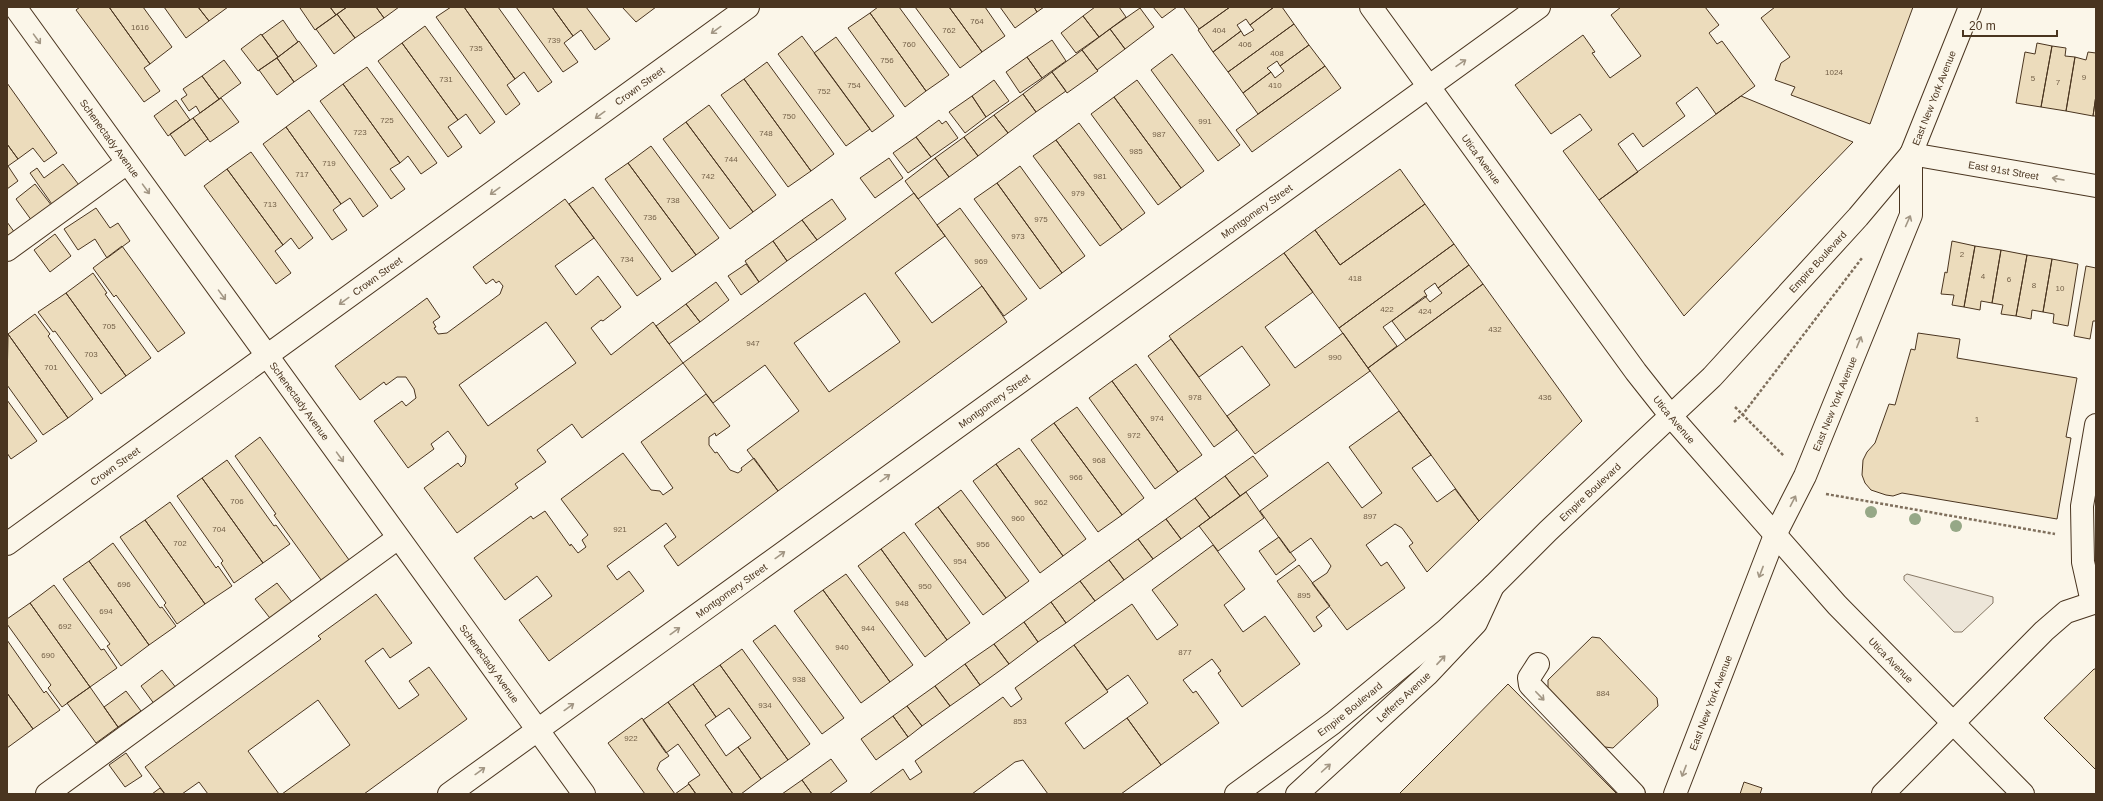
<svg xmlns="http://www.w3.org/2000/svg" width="2103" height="801" font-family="Helvetica,sans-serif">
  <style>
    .green { fill: #ede6d9; stroke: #887966 }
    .building { fill: #ecdcbc; stroke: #4a3520; fill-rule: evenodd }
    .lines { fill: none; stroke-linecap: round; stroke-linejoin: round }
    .minor-casing { stroke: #4a3520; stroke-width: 24 }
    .major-casing { stroke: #4a3520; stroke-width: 24 }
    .path { stroke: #7f6f5c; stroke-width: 2.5; stroke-dasharray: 3 2; stroke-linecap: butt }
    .minor { stroke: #fbf6e9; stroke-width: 22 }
    .major { stroke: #fbf6e9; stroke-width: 22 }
    .tree { fill: #96a887 }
    .oneway { stroke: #a29684 }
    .labels { text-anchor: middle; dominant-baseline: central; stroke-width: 3; stroke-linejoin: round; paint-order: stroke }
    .number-label { font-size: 8px; fill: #725f47 }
    .street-label { font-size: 10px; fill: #4a3520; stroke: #fbf6e9 }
  </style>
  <rect width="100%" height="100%" fill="#fbf6e9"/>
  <path class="green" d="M1907,574L1993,597V603L1962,632H1954L1904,580V576Z"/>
  <path class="building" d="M80,7H109L150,64L144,68L160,91L144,102L76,10Z
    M109,7H143L172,47L150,64Z
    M164,7H198L209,21L186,38Z
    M198,7H228L209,21Z
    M302,7H330L336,15L315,30L300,8Z
    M330,7H347L336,15Z
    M347,7H376L384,18L355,38L337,14Z
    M376,7H399L384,18Z
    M451,7H464L515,79L507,85L520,104L506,115L436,17Z
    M464,7H498L552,82L538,92L524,72L515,79Z
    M516,7H552L573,36L564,43L578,62L563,72Z
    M552,7H586L610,39L595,50L581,30L573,36Z
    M622,7H656L636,22Z
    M878,7H899L949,75L926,91L870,13Z
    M915,7H949L982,52L960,68Z
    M949,7H985L1005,36L982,52Z
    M1000,7H1034L1037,12L1015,28Z
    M1034,7H1044L1037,12Z
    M1095,7H1119L1126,17L1099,37L1083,16Z
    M1153,7H1177L1162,18Z
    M1185,7H1230L1199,29L1184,8Z
    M1230,7H1274L1250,25L1246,19L1237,25L1241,31L1213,52L1198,30Z
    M1274,7H1282L1294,24L1228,72L1213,52L1241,31L1244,36L1254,30L1250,25Z
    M1621,7H1705L1719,25L1709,33L1717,44L1722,41L1755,86L1716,114L1697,87L1676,103L1685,116L1643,147L1633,133L1618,144L1638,172L1599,200L1563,151L1592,130L1580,114L1551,134L1515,85L1583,35L1595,52L1592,53L1610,78L1641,56L1611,15Z
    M1775,7H1913L1870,124L1791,95L1795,87L1775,80L1781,63L1790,57L1761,18Z
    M1140,8L1154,27L1125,49L1110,29Z
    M870,13L926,91L905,107L848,28Z
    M337,14L355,38L334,54L316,29Z
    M1083,16L1099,37L1076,53L1061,33Z
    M283,20L298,42L278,57L262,35Z
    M1294,24L1309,45L1280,66L1277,61L1267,68L1271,72L1243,93L1228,72Z
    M425,26L495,122L480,134L466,114L458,120L402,43Z
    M1110,29L1125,49L1097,70L1082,50Z
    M261,34L278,57L258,71L241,49Z
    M802,36L870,129L846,146L778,54Z
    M836,37L894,116L872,132L814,53Z
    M1052,40L1066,61L1042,78L1027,57Z
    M299,41L317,66L294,82L277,58Z
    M402,43L458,120L448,127L462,147L448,157L378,61Z
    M2037,43L2052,46L2041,107L2016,103L2025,52L2035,54Z
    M1309,45L1325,66L1258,114L1243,93L1271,72L1275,78L1284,71L1280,66Z
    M2052,46L2066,48L2065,56L2075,57L2066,111L2041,107Z
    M1082,50L1098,71L1067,93L1052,72Z
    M2088,52L2096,53V95L2093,116L2066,111L2075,57L2086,60Z
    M1172,54L1240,145L1218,161L1151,70Z
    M1027,57L1042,78L1020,93L1006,72Z
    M277,58L294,82L277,95L259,70Z
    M224,60L241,83L219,99L202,76Z
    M767,62L834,154L811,171L744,79Z
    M1325,66L1341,88L1252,152L1236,130Z
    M367,67L437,163L421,174L408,156L400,163L343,84Z
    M1052,72L1066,91L1036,112L1023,94Z
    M202,76L219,99L200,113L196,106L189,111L181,99L187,95L183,89Z
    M744,79L811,171L788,187L721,95Z
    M994,80L1009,101L986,117L972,96Z
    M1137,80L1204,171L1181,188L1114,97Z
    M7,83L57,153L44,162L33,148L18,159L7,144Z
    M343,84L400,163L390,169L405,189L391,199L320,101Z
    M1023,94L1036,112L1008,133L994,115Z
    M2096,95V116H2093Z
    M972,96L986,117L965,133L949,112Z
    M1741,96L1853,142L1684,316L1599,200Z
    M1114,97L1181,188L1158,205L1091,114Z
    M221,98L239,122L210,142L193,118Z
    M176,100L190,120L168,136L154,116Z
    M709,105L776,195L753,212L686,122Z
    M309,110L378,206L363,217L350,198L341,204L286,127Z
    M994,115L1008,133L978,156L964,137Z
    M193,118L208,139L185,156L170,134Z
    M939,120L942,124L946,121L958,138L931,157L916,137Z
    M686,122L753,212L730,229L663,139Z
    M1079,123L1145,213L1122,230L1056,140Z
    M286,127L341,204L333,210L347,230L332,240L263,144Z
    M916,137L931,157L908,173L893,153Z
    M964,137L978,156L949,177L935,158Z
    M1056,140L1122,230L1100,246L1033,156Z
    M7,144L18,159L8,166L18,181L7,189Z
    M651,146L719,238L696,255L628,163Z
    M251,152L313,238L299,249L291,238L283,245L227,169Z
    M889,158L903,178L875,198L860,178Z
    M935,158L949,177L918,199L905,181Z
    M628,163L696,255L672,272L605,179Z
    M63,164L82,189L54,207L30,173L37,168L44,178Z
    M1020,166L1085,256L1062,273L997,183Z
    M227,169L283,245L275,251L291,273L276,284L204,186Z
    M1400,169L1425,204L1340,265L1315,230Z
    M997,183L1062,273L1040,289L974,199Z
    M35,184L52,206L32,221L16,199Z
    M593,187L661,279L637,296L569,204Z
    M914,193L945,236L895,273L932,323L982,286L1007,322L778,491L747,450L799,411L765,365L713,403L683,363ZM865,293L900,342L829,392L794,343Z
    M565,199L594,238L555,266L576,295L598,276L621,307L603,321L601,320L591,328L611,355L653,322L683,363L582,438L572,424L537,450L546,462L515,484L518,488L457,533L424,488L458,463L461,467L465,463L466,456L448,431L431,444L434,449L408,468L374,421L402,401L406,406L416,398L414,389L406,377H397L386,385L384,382L360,400L335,366L427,298L440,317L433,322L436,327L434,328L438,334L447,333L500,294L503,286L499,281L496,283L493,279L486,284L473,267ZM546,322L576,363L488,426L459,385Z
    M832,199L846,219L817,240L802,220Z
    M1425,204L1454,244L1339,328L1284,253L1315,230L1340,265Z
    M96,208L110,228L118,223L130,241L107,258L95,239L78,250L64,229Z
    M960,208L1027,299L1004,316L937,225Z
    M802,220L817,240L787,261L773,241Z
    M7,222L15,233L7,239Z
    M55,234L71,256L50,272L34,250Z
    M773,241L787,261L759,282L745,261Z
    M1952,241L1975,246L1964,307L1952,305L1954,295L1941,294L1945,272L1947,273Z
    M1454,244L1469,265L1438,288L1435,283L1424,291L1427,296L1383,327L1397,346L1368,368L1339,328Z
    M122,246L185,333L158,352L116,295L114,297L93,268Z
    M1975,246L2001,250L1992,303L1981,301L1980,310L1964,307Z
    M2001,250L2027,255L2016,316L2001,314L2003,305L1992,303Z
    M1284,253L1313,292L1265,327L1295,368L1343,333L1370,371L1255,454L1227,416L1270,385L1242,346L1199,377L1169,336Z
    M2027,255L2052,259L2043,312L2032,310L2031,319L2016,316Z
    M2052,259L2078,264L2068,326L2053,323L2054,314L2043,312Z
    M746,264L759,282L741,295L728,276Z
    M1469,265L1483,284L1406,340L1392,321L1425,296L1430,302L1442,293L1438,288Z
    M2086,266L2096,268V321H2093L2090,339L2074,336Z
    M93,273L107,293L105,294L151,358L126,376L66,293Z
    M716,282L729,300L700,322L686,304Z
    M1483,284L1582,421L1479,521L1368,368Z
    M66,293L126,376L101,394L55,331L53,332L38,312Z
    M686,304L700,322L669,344L656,326Z
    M35,314L50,334L48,336L93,399L68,418L8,334Z
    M1918,333L1960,339L1957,358L2077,378L2066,437L2071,438L2057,519L1902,493L1893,496L1886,495L1871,490L1865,483L1862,475L1863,460L1867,452L1875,443L1889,404L1895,405L1911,349L1915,350Z
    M8,334L68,418L43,435L7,385Z
    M1171,339L1237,430L1214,447L1148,356Z
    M1136,364L1202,455L1178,472L1112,381Z
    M1112,381L1178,472L1155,489L1089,398Z
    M706,394L730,426L716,436L715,433L709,437V445L715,453L717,452L730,470L738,473L742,470L741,468L754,458L778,491L678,566L664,546L676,537L666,523L607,566L617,580L629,571L644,591L549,661L519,620L552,596L537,576L505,600L474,558L531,516L533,519L545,511L570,546L571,544L578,553L586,547L582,540L588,535L561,499L623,453L651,490L660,491L663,495L673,488L641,442Z
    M7,400L37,441L11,459L7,453Z
    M1077,407L1144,498L1122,515L1054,423Z
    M1399,411L1431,455L1412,468L1437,502L1455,489L1479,521L1427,572L1409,546L1413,543L1402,528L1395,524L1366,545L1381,566L1387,562L1405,588L1347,630L1312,583L1327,573L1331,566L1311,538L1290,553L1260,511L1328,462L1362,508L1382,493L1349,447Z
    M1054,423L1122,515L1098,532L1031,440Z
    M260,437L352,564L324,584L274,515L276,514L235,456Z
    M1019,448L1086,539L1063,556L996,464Z
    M1253,456L1268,476L1240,496L1225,476Z
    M227,460L274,526L276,525L290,544L263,563L202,478Z
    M996,464L1063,556L1040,573L973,481Z
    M1225,476L1240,496L1210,518L1195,498Z
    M202,478L263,563L234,583L221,563L223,561L177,496Z
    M961,490L1029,581L1006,598L938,507Z
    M1246,492L1264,518L1218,551L1199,526Z
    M1195,498L1210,518L1181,539L1166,519Z
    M170,502L216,568L218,566L232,586L205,604L145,520Z
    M938,507L1006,598L983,615L915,524Z
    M1166,519L1181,539L1153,559L1138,539Z
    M145,520L205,604L177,624L164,605L166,603L120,537Z
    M904,532L970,623L947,640L881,549Z
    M1279,537L1296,560L1276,575L1259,551Z
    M1138,539L1153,559L1124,580L1109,560Z
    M113,543L160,608L162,607L176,626L149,645L89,561Z
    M1213,545L1245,589L1224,605L1243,632L1265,616L1300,664L1242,707L1218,673L1221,671L1212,659L1183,680L1193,693L1196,691L1219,723L1161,765L1127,718L1148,703L1128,675L1107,690L1074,645L1132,604L1157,640L1178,625L1152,590Z
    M881,549L947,640L925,657L858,566Z
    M1109,560L1124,580L1095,601L1080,581Z
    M89,561L149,645L121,666L107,646L110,644L63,579Z
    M1299,565L1330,606L1316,617L1322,626L1314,632L1277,581Z
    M846,574L913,665L890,682L823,590Z
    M1080,581L1095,601L1066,623L1051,602Z
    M277,583L295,606L273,622L255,599Z
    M54,585L101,650L104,649L117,668L90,687L30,603Z
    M823,590L890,682L861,703L794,611Z
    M376,594L412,643L390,658L383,648L365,661L399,709L419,695L409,681L429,667L467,719L364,794H282L350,745L318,700L248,751L279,794H208L199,782L182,794H165L145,767L321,639L318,636Z
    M1051,602L1066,623L1038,642L1024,622Z
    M30,603L90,687L62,707L48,688L51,685L7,624V619Z
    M1024,622L1038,642L1009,664L994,644Z
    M775,625L844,718L822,734L753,641Z
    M1592,637L1600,638L1657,698L1658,706L1613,748L1605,747L1548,688V680Z
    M7,640L44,693L46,691L60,710L33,729L7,693Z
    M994,644L1009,664L980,685L965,664Z
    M1074,645L1108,692L1065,723L1084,749L1127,718L1161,765L1121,794H1048L1023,760L1015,762L972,794H869L903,769L910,780L922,772L915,761L1003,697L1011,707L1022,699L1015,688Z
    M742,649L810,744L788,760L720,665Z
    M965,664L980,685L950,706L935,686Z
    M720,665L788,760L761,779L738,747L751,738L729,708L716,717L693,684Z
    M2094,669H2096V770L2044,718Z
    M162,670L177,689L155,705L141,686Z
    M693,684L716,717L705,725L726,756L738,747L761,779L741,794H733L668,702Z
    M1508,684L1617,794H1399L1453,740Z
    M935,686L950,706L922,726L907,706Z
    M90,687L118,727L96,743L67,703Z
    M126,691L141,711L118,727L104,707Z
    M7,693L33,729L7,748Z
    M668,702L733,794H696L688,783L700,775L678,744L666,753L643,720Z
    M907,706L922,726L908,737L893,716Z
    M893,716L908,737L876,760L861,739Z
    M642,718L669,756L660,762L657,769L675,794H645L608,743Z
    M126,753L142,776L125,787L109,765Z
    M831,759L847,781L829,794H812L802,780Z
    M802,780L812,794H782Z
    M1744,782L1762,788L1760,794H1740Z
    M689,784L696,794H675Z
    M160,788L165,794H152Z"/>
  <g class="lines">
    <g class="minor-casing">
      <g id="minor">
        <path id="s1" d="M15,7L584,794"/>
        <path id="s2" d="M1911,154L2096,186"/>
        <path d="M7,250L127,163"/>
        <path id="s3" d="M7,544L748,7"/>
        <path d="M2092,602L2083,562L2082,506L2096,425"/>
        <path d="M1538,664L1529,678L1530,685L1634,794"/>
        <path d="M47,794L398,538"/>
        <path id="s4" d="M449,794L1539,7"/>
        <path id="s5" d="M1297,794L1427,675L1476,623L1493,586"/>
      </g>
    </g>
    <g class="major-casing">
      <g id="major">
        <path id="s6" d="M1371,7L1636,372L1670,415L1837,605L2023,794"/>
        <path id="s7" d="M1236,794L1333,723L1446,630L1493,586L1548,531L1712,377L1858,217L1911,154"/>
        <path id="s8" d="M1675,794L1775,535L1805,476L1911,215V154L1970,7"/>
        <path d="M1883,794L2044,631L2066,612L2096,602"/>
      </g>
    </g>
    <path class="path" d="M1735,407L1784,456
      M1734,422L1743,414L1862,258
      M1826,494L2055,534"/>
    <use href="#minor" class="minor"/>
    <use href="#major" class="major"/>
  </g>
  <g class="tree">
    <circle cx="1871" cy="512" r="6"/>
    <circle cx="1915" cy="519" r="6"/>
    <circle cx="1956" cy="526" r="6"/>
  </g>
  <defs><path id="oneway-shaft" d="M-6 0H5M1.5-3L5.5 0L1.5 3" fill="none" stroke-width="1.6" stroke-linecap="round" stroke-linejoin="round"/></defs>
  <g class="oneway">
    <use href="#oneway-shaft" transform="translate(716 30) rotate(144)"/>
    <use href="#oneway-shaft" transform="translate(37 39) rotate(54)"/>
    <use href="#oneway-shaft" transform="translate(1461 63) rotate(-34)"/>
    <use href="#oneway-shaft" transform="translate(600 115) rotate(144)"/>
    <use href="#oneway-shaft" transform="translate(2058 179) rotate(-170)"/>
    <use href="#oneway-shaft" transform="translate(146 189) rotate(54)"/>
    <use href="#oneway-shaft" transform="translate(495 191) rotate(144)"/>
    <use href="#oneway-shaft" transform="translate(1908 221) rotate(-66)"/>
    <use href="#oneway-shaft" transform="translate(222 295) rotate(54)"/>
    <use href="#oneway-shaft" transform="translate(344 301) rotate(144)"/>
    <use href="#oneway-shaft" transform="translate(1859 342) rotate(-68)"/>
    <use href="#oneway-shaft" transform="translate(340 457) rotate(54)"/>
    <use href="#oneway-shaft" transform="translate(885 478) rotate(-36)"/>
    <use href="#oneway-shaft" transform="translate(1793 501) rotate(-63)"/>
    <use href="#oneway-shaft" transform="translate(780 555) rotate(-36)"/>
    <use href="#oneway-shaft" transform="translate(1761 572) rotate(111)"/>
    <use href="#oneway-shaft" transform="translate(675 631) rotate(-36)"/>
    <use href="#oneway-shaft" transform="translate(1441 660) rotate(-47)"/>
    <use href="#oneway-shaft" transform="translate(1540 696) rotate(46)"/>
    <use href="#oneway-shaft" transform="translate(569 707) rotate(-36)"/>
    <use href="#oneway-shaft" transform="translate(1326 768) rotate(-42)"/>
    <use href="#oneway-shaft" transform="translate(480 771) rotate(-36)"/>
    <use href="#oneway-shaft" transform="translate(1684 771) rotate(111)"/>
  </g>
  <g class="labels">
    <g class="number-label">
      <text x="977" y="21">764</text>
      <text x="140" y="27">1616</text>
      <text x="949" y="30">762</text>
      <text x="1219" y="30">404</text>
      <text x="554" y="40">739</text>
      <text x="909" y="44">760</text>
      <text x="1245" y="44">406</text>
      <text x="476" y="48">735</text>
      <text x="1277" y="53">408</text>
      <text x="887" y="60">756</text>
      <text x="1834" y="72">1024</text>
      <text x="2084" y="77">9</text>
      <text x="2033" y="78">5</text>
      <text x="446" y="79">731</text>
      <text x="2058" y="82">7</text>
      <text x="854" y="85">754</text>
      <text x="1275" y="85">410</text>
      <text x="824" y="91">752</text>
      <text x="789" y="116">750</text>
      <text x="387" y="120">725</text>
      <text x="1205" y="121">991</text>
      <text x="360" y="132">723</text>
      <text x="766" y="133">748</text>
      <text x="1159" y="134">987</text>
      <text x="1136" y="151">985</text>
      <text x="731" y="159">744</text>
      <text x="329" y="163">719</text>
      <text x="302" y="174">717</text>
      <text x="708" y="176">742</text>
      <text x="1100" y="176">981</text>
      <text x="1078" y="193">979</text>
      <text x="673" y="200">738</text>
      <text x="270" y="204">713</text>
      <text x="650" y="217">736</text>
      <text x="1041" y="219">975</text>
      <text x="1018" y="236">973</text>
      <text x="1962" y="254">2</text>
      <text x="627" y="259">734</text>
      <text x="981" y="261">969</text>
      <text x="1983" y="276">4</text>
      <text x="1355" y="278">418</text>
      <text x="2009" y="279">6</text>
      <text x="2034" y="285">8</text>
      <text x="2060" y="288">10</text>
      <text x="1387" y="309">422</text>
      <text x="1425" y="311">424</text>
      <text x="109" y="326">705</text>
      <text x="1495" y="329">432</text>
      <text x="753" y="343">947</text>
      <text x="91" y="354">703</text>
      <text x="1335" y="357">990</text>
      <text x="51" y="367">701</text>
      <text x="1195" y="397">978</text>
      <text x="1545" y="397">436</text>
      <text x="1157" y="418">974</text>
      <text x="1977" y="419">1</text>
      <text x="1134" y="435">972</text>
      <text x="1099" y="460">968</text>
      <text x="1076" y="477">966</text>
      <text x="237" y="501">706</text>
      <text x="1041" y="502">962</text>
      <text x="1370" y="516">897</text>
      <text x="1018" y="518">960</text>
      <text x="219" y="529">704</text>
      <text x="620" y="529">921</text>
      <text x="180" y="543">702</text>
      <text x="983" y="544">956</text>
      <text x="960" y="561">954</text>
      <text x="124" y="584">696</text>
      <text x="925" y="586">950</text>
      <text x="1304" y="595">895</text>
      <text x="902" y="603">948</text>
      <text x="106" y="611">694</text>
      <text x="65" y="626">692</text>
      <text x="868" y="628">944</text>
      <text x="842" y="647">940</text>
      <text x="1185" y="652">877</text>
      <text x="48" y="655">690</text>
      <text x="799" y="679">938</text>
      <text x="1603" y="693">884</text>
      <text x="765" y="705">934</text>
      <text x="1020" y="721">853</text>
      <text x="631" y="738">922</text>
    </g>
    <g class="street-label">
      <text stroke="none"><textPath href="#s3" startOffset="781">Crown Street</textPath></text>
      <text stroke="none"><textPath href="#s8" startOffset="747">East New York Avenue</textPath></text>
      <text stroke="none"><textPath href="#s1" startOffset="162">Schenectady Avenue</textPath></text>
      <text stroke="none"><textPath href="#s6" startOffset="188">Utica Avenue</textPath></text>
      <text stroke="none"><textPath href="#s2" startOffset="94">East 91st Street</textPath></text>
      <text stroke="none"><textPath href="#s4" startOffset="996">Montgomery Street</textPath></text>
      <text stroke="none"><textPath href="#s7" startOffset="790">Empire Boulevard</textPath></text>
      <text stroke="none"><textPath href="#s3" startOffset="457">Crown Street</textPath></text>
      <text stroke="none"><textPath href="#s4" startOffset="672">Montgomery Street</textPath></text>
      <text stroke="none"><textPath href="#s1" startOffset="486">Schenectady Avenue</textPath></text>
      <text stroke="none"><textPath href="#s8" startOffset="422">East New York Avenue</textPath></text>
      <text stroke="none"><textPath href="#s6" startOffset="512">Utica Avenue</textPath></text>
      <text stroke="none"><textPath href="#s3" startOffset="133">Crown Street</textPath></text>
      <text stroke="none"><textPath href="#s7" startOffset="466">Empire Boulevard</textPath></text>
      <text stroke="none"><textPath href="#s4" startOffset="348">Montgomery Street</textPath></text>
      <text stroke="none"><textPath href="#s6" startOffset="836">Utica Avenue</textPath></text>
      <text stroke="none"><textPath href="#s1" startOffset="810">Schenectady Avenue</textPath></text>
      <text stroke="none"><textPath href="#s5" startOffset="144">Lefferts Avenue</textPath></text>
      <text stroke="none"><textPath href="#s8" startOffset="98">East New York Avenue</textPath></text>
      <text stroke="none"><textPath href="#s7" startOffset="142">Empire Boulevard</textPath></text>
    </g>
  </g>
  <rect width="2103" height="801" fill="none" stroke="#4a3520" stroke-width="16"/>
  <path d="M1963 30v6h94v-6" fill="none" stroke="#4a3520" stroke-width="2"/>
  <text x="1969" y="30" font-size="12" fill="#4a3520" stroke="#fbf6e9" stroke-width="3" paint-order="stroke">20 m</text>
</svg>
